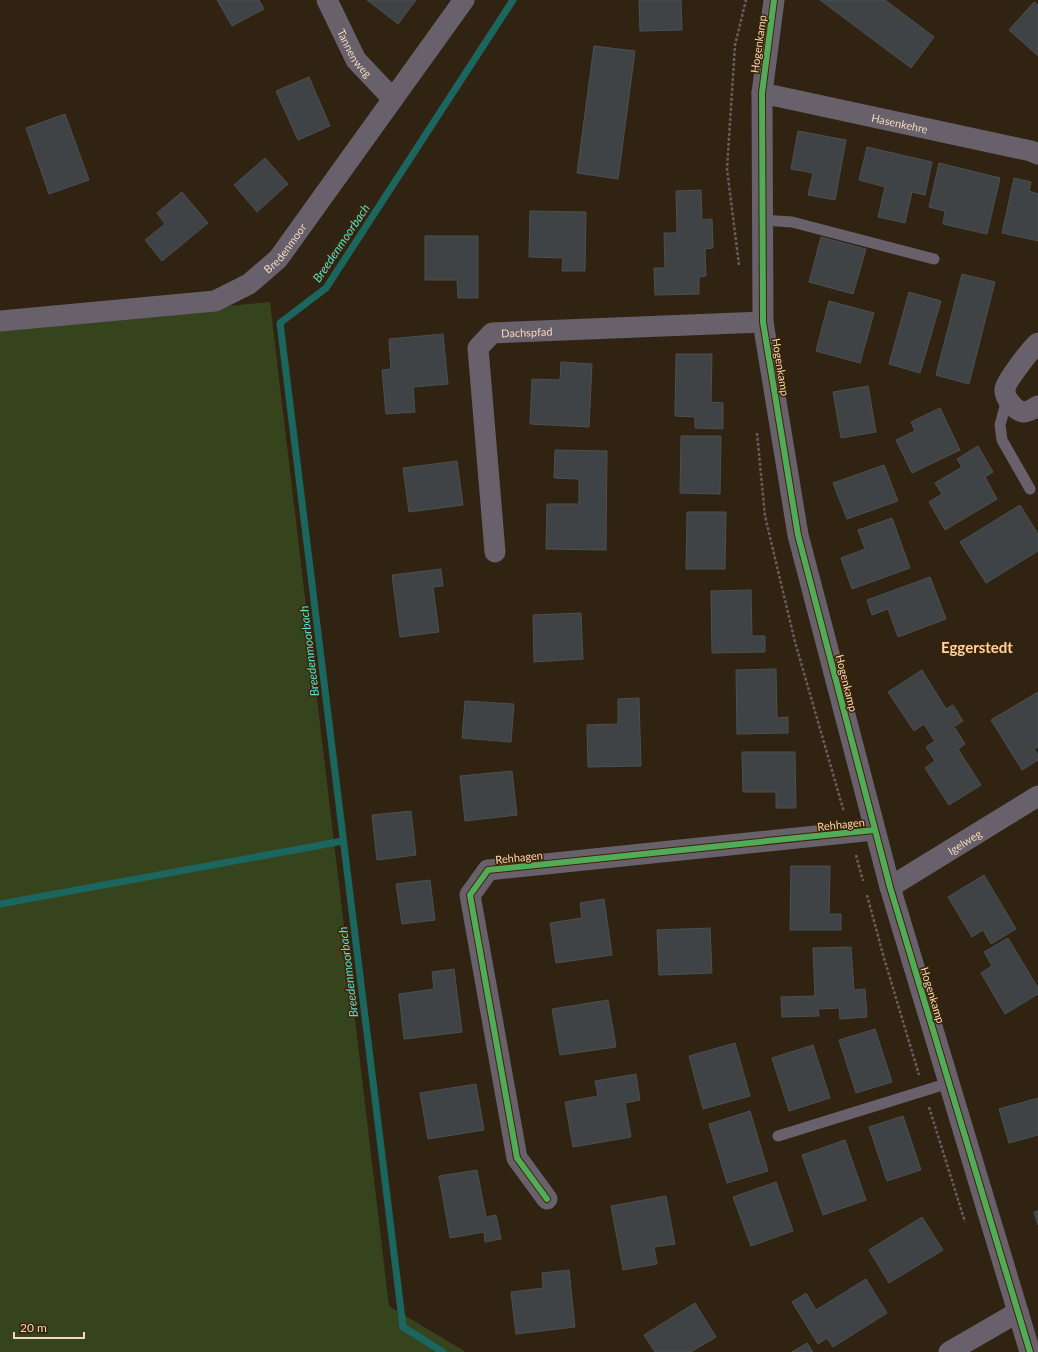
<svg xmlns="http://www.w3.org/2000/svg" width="1038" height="1352" font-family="Lato,sans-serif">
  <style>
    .green { fill: #35441c }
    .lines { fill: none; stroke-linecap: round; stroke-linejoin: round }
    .stream { stroke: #1c6660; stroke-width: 7 }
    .building { fill: #3f4345; stroke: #4b5051 }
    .path { stroke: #675d5c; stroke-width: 2.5; stroke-dasharray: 3 2; stroke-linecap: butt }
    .lane { stroke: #68606a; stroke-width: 11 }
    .street { stroke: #68606a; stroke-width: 21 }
    .cycleway-casing { stroke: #3d2405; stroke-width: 8 }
    .cycleway { stroke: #51ab58; stroke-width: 6 }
    .labels { text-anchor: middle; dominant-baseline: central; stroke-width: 3; stroke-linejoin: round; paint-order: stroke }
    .street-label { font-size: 11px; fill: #f4d9be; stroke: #3d2405 }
    .water-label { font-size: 12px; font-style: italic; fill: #4ce2d7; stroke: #3d2405 }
    .district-label { font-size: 15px; font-weight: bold; fill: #fed3a5; stroke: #3d2405 }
  </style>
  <rect width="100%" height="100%" fill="#302312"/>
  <path class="green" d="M270,302L389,1306L466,1352H0V328Z"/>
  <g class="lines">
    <path class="stream" d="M0,904L343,841
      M443,1352L403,1327L280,323L326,288L513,0"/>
  </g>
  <path class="building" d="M217,0H259L264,9L232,26Z
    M367,0H416L398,24Z
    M639,0H681L682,30L640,31Z
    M820,0H885L934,37L911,68Z
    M1034,2L1038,5V56L1009,30Z
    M594,46L635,51L618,179L577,173Z
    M309,77L330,126L298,140L276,91Z
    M65,114L89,180L49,194L26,128Z
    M798,131L846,140L835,200L808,195L813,173L791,169Z
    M867,147L932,162L925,195L912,192L905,223L878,217L885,187L859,180Z
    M265,158L288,184L257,212L234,185Z
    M939,163L1000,178L987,234L943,224L945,211L929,207Z
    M1014,178L1031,182L1029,191L1038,194V241L1002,233Z
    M701,190L702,220L712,219L713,248L705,249L706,276L699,277V294L655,295L654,268H665L664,233H677L676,191Z
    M182,192L208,223L162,261L145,240L165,224L157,213Z
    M530,211L586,212L585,271H562L563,258L529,257Z
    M425,236H478V298H458L457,280H425Z
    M821,237L866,249L853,294L809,282Z
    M962,274L995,282L969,384L936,375Z
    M909,292L941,301L920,373L889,364Z
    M829,301L874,313L860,363L816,351Z
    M443,334L448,384L413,387L415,412L386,414L382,370L391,369L389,339Z
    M676,354H712L711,402L723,403V429L695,428V417L675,416Z
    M561,362L592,364L589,427L530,424L532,379L560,380Z
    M868,386L876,432L841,438L833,392Z
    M940,408L960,450L912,473L896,440L915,431L911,422Z
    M681,436H721L720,494L680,493Z
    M978,446L993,472L985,477L997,499L945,530L929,502L942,494L935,483L962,467L957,459Z
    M555,450L607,451L606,550L546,549L547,504H579V479L554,478Z
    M457,461L463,505L409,512L403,468Z
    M884,465L898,501L847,519L833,483Z
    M1020,505L1038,534V551L986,583L960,542Z
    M687,512H726L725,569H686Z
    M892,518L910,568L852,589L841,558L865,549L858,530Z
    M441,569L443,586L433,587L439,632L400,637L392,575Z
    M930,577L946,619L898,637L888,609L872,615L867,600Z
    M751,590L752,636H765V652L712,653L711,591Z
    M581,613L583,659L534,662L533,615Z
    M776,669L777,718L788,717V733L737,734L736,670Z
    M922,670L946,709L953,705L963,721L934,740L924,724L914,731L888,692Z
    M1038,692V747L1034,749L1038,755V760L1022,770L991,720Z
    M639,698L641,766L588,767L587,725L618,724V699Z
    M465,701L514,704L511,742L462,738Z
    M955,728L965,744L958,749L981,785L949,805L925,768L935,761L926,747Z
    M742,752H795L796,808H776V792H743Z
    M512,771L517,815L465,821L460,776Z
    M411,811L416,855L377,860L372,815Z
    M791,866H830L829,914H841V930H790Z
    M984,875L1016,929L991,944L983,930L972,937L948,897Z
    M430,880L435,920L402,924L396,884Z
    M604,899L612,955L556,963L550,923L582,918L580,903Z
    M710,928L712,973L659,975L657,930Z
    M1008,938L1038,988V994L1005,1014L981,973L992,966L984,952Z
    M851,947L854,990L865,989L867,1017L840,1019L839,1008L818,1009L819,1016L782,1017L781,997L815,996L813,948Z
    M454,969L462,1032L404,1039L399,994L434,989L432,972Z
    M608,1000L616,1047L560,1055L552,1009Z
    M875,1029L892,1082L856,1093L839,1040Z
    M735,1043L750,1096L703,1109L689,1056Z
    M813,1045L830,1098L789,1111L772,1058Z
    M636,1074L640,1100L625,1103L631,1137L573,1147L565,1102L598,1096L595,1081Z
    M476,1084L484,1130L428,1139L420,1093Z
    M1038,1098V1135L1009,1143L999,1109Z
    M750,1111L768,1171L727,1183L709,1124Z
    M903,1116L921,1170L887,1181L869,1127Z
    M845,1140L866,1200L823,1215L802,1155Z
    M477,1170L486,1217L496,1215L501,1239L485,1242L484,1232L450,1238L439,1176Z
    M776,1182L793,1231L751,1246L733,1197Z
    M666,1196L675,1244L654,1247L657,1264L623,1270L611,1206Z
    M1038,1211V1225L1034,1212Z
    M922,1217L943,1250L889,1283L869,1250Z
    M569,1270L575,1327L516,1334L511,1292L543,1288L542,1273Z
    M866,1279L887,1313L833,1347L827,1338L818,1344L792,1302L806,1293L816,1310Z
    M695,1303L716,1337L691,1352H655L644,1335Z
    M807,1343L813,1352H792Z"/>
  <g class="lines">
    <path class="path" d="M739,265L727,169L735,45L746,0
      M757,433L765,516L795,642L844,812
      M856,855L863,881
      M867,895L884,958L919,1075
      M929,1107L965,1222"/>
    <path class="lane" d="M762,220L792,222L934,259
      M1007,399L1000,425L1002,440L1030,489
      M778,1136L949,1083"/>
    <g class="street">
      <path id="s1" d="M327,0L356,60L393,99"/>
      <path d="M774,0L762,93L763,322L798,535L890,887L1030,1352"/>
      <path id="s2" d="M762,93L1031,151L1038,154"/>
      <path id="s3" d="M0,321L215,301L249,284L278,259L464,0"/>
      <path d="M1038,343C1031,349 1006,381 1005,389C1004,398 1015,411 1024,412C1029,412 1034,408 1038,406"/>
      <path id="s4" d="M495,552L478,348L492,333L763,322"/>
      <path id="s5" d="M890,887L1038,796"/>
      <path d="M547,1199L517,1158L470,895L488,870L874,830"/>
      <path d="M949,1352L1018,1312"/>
    </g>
    <g class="cycleway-casing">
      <path id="cycleway" d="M774,0L762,93L763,322L798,535L890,887L1030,1352
        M547,1199L517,1158L470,895L488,870L874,830"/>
    </g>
    <use href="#cycleway" class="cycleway"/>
  </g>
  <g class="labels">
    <g class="street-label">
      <text transform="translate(758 44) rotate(-82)">Hogenkamp</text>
      <text stroke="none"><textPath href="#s1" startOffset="60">Tannenweg</textPath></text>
      <text stroke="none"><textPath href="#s2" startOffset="141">Hasenkehre</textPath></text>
      <text stroke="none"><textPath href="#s3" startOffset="305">Bredenmoor</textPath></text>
      <text stroke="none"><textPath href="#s4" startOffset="260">Dachspfad</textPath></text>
      <text transform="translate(781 367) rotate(81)">Hogenkamp</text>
      <text transform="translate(847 683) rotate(76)">Hogenkamp</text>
      <text transform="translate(841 824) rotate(-6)">Rehhagen</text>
      <text stroke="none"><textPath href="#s5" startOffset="87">Igelweg</textPath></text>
      <text transform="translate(519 857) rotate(-6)">Rehhagen</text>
      <text transform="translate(933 995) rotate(73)">Hogenkamp</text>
    </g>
    <g class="water-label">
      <text transform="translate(341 243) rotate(-56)">Breedenmoorbach</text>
      <text transform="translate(309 651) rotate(-97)">Breedenmoorbach</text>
      <text transform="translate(348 972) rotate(-97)">Breedenmoorbach</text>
    </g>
    <g class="district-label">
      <text x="977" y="647">Eggerstedt</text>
    </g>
  </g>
  <path d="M14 1332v6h70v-6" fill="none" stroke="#f4d9be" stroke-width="2"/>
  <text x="20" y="1332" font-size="12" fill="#f4d9be" stroke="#3d2405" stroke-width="3" paint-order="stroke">20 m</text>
</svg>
